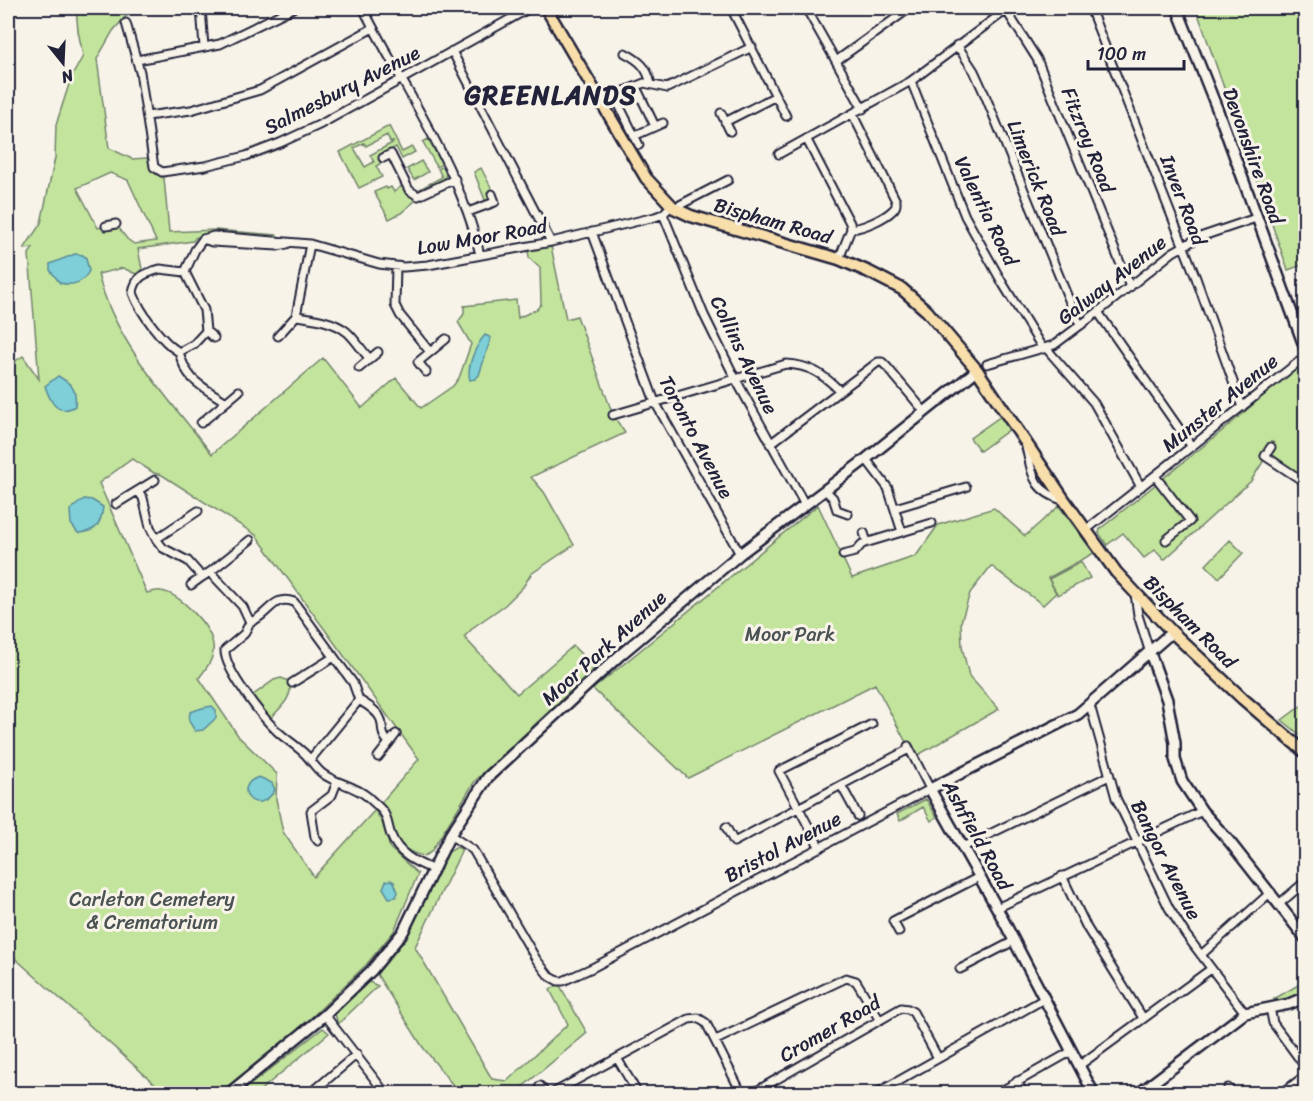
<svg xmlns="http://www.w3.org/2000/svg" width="1313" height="1101" font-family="Sriracha,sans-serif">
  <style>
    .green { fill: #c3e49c; stroke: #72836c; stroke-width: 1.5; fill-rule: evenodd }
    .water { fill: #7ecfd8; stroke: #598a99; stroke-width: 1.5 }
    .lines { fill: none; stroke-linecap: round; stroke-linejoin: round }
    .street-casing { stroke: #22223b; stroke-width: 11 }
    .secondary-casing { stroke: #22223b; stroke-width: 14 }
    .primary-casing { stroke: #22223b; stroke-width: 15 }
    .street { stroke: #f7f3e8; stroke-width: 7 }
    .secondary { stroke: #f7f3e8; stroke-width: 9 }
    .primary { stroke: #f8deab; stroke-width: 10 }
    .labels { text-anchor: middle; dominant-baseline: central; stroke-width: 6; stroke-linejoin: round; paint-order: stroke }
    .street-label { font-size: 20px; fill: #22223b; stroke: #f7f3e8 }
    .park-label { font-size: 20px; fill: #4a5253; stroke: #f7f3e8 }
    .district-label { font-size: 26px; font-weight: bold; letter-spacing: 1.5px; fill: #22223b; stroke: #f7f3e8 }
  </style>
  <rect width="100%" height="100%" fill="#f7f3e8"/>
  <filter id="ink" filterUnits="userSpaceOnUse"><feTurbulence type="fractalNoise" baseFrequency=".0167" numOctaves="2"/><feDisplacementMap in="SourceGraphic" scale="12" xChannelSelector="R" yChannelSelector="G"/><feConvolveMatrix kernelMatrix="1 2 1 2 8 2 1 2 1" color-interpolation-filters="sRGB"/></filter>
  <g filter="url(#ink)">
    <path class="green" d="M76,8H145L144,10L126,16L113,31L97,59L109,148L132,159L147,158L153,171L164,178L169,232L215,230L277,235V240L203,239L196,237L193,241L138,249L142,269L136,274L123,268L98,274C115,343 169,399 212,454L323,358L362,408L396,378L421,408L453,386L459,378L471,344L458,322L464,314V306L516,300L518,318L537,309L541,304L540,268L529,258L528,250L551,246L566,319L577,316L613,415L625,433L531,477L544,492L574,545L531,574L523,587L505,605L475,626L464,637L517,694L573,646L595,668L475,781L431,852L424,856C388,849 399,825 380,804L419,759L256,535L162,475L154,473L132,459L99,483L147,593C151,592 157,590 161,591C179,593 211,626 213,645C215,658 206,669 199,678L239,737L277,774L276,799L283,832L314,877L375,810L382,822L390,848L418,874L394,931L366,965L311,1018L299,1035L227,1093H165L8,952V366L23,356L39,379L29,254L33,248L24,249L41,223L55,158L56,125L71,78L83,56L78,31ZM110,173L128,180L156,241L134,244L127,239L116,224L98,228L77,188Z
      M1196,8H1305V264L1288,270Z
      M389,126L402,152L412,147L415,152L402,159L396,147L380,155L383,162L376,166L382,177L359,188L340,152ZM387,135L390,142H394L370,155L374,162L365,167L354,148L364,143L366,146Z
      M428,139L442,164L437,167L423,142Z
      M421,161L428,172L414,180L407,169Z
      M443,166L446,173L444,180L419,193L416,191L442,177L438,169Z
      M481,168L494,193L492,203L487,205L474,172Z
      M403,185L407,193L416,200L401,213L389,219L374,192L386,187L387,189L391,187L394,192Z
      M1300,364L1306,380L1305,479L1272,454L1275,449L1270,444L1260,456L1264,460L1251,481L1164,560L1155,550L1144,558L1123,533L1107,545L1099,533L1100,529L1227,427Z
      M1001,416L1010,429L980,451L970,438Z
      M818,505L852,578L916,556L938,525L994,508L1025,536L1059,506L1094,553L1048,578L1056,593L1043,605L991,566L970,593L961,622L962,647L969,676L999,709L918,755L912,744L908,746L875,684L688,778L593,689Z
      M1230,540L1243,553L1219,578L1206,565Z
      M1081,562L1090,578L1058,595L1049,579Z
      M281,678L289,681C295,697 279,709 269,720L252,696L274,680Z
      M1305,703V739L1282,720Z
      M926,799L937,817L931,821L923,807L900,821L897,814Z
      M457,847L461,849V852L415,947L492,1079L507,1081L568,1024L550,990L559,984L587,1033L515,1093H459L422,1046L376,973L406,936L445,854Z
      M367,981L378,986L338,1024L334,1011Z
      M1305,981V991C1296,997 1285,1004 1274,999Z
      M323,1028L329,1033L257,1093H240Z"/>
    <path class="water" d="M75,254L83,255L86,258L89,271C83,283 72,286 60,283L50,270V264Z
      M485,335L491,338L479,375L475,379L470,380C466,367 476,345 485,335Z
      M58,376C72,384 77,389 75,406C57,417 50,401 45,386Z
      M84,499L92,500L103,507C101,525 96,532 78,533L71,524L70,510Z
      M212,706L216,710V718L203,730L195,731L189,721L190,712L202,708Z
      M259,777L272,783L275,790C256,820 230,786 259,777Z
      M391,880L394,882L398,892L396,897L389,898L383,888L386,881Z"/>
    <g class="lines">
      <g class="street-casing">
        <path id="street" d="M201,8L204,47
          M363,8C403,88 460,167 480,255
          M731,8L786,116
          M806,8L863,109
          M1090,8L1196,278L1242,407
          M1006,10L1037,59L1130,287
          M126,23L140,72L154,167L162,172L205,166L246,156L280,143L321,124L530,8
          M957,45L974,71L985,95L1076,317L1081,325
          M452,51L551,242
          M625,53C640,61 647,67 651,84
          M137,60L220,44L293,8
          M836,61L910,8
          M911,81L965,216L1003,284L1043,349
          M636,87L655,126
          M600,101L644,83L667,88L752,47
          M618,103L639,145
          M721,113L730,131
          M147,116L191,110L260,90L373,28
          M725,122L776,96
          M634,136L663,123
          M807,140L850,223L851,229
          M779,154L911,81L1009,8
          M383,158L391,154L409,190L418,196L455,179
          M674,208L728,180
          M468,212L495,202L492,194
          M663,214L704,315L735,378L805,505
          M106,226L116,224
          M592,232L655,402L740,554
          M203,239L214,236L310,244L379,264L404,267L428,265L551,242L655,217L663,214L672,205
          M203,239L212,242L278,246L287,244
          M839,259L851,229C863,228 884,219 893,210C897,206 896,205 896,201L853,115
          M396,267L395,305L400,315L430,352
          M160,269L185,272L204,310L206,331L194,344L179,352C162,342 140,312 133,293C135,276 146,273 160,269Z
          M185,272L195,250L203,239
          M1098,312L1192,447
          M296,316C312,318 334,321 347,332C356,340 362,351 370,359
          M206,331L214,338
          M278,336L296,316L310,244
          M1046,348L1094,403L1141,487
          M179,352C187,382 202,386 226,402L201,423
          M987,364L1054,345L1098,312L1173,252L1200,237L1256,218
          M359,368L378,352
          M426,372L418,362L446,339
          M226,402L239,391
          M613,415L786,364C809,365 823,374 839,390
          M770,444L878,362H882L887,367L924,411
          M1026,447C1033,477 1033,491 1065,501
          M1271,447L1265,456L1306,483
          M866,459L888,488L902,532
          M1155,476L1190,521L1166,540
          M825,490L833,498L837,510L848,514
          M138,491L143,498L150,527L156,539L163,548L188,561L202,577L210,572L243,607L250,622
          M116,504L155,480
          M895,508L966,487
          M1086,530L1306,356
          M864,533L867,542
          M156,539L198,511
          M843,555L855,552L862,544L932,523
          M210,572L250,540
          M191,585L202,577
          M1135,594L1138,615L1150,653
          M250,622L244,634L225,650C224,669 262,717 276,730C285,739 296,745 305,754C311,760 316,769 323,774C337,784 354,785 368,797C373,802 381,808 384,813C388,820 388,828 391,835C398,854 415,862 432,869
          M250,622C269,616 272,594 294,602L353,683L359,700
          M292,683L334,657
          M359,700C367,705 378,711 381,720C384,732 380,732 389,743
          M1090,705L1116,798L1169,908L1186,935L1245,1013
          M378,757L396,734
          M310,760L359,700
          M841,785L858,816
          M726,827L734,842L909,749
          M450,835L473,850L536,959L549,976L558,981H563L592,968L930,789L908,746
          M318,841L315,837L311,811L332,795L337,782
          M963,847L1109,776
          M820,848L779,771L872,724
          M1062,876L1087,928L1143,1018
          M1279,904L1306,881
          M997,908L1202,811
          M899,932L893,921L979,877
          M1201,955L1271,892
          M960,969L1014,941
          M1270,1008L1273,1023L1306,1068
          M325,1015L386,1094
          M716,1040L846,978L856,981L879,1019
          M617,1058L638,1094
          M1080,1065L1211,969
          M1017,1081L1024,1094
          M540,1086L546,1094
          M1228,1088L1233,1094
          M310,1094L357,1054
          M551,1094L689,1019L698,1018L706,1023L742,1094
          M751,1094L901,1008L908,1009L913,1012L938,1058
          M875,1094L1044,999
          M996,1094L1072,1051
          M1281,1094L1306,1075"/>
      </g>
      <g class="secondary-casing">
        <path id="secondary" d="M1177,8L1218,111L1306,351
          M1150,653L1167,700L1175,743V759L1182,781L1202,811L1229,841L1306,939
          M228,1094L325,1015L372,970L403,932L450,835L488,777L619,656L740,554L866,459L977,370
          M1094,1094L997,908L930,789L1078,714L1172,632
          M1138,1094L1245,1013L1289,1004L1306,997"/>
      </g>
      <g class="primary-casing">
        <path id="primary" d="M546,8L646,178L674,208L691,216L839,259L869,272L902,289L927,311L977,370L1065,501L1116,572L1172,632L1243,699L1306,753"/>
      </g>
      <use href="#street" class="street"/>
      <use href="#secondary" class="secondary"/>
      <use href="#primary" class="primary"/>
    </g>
  </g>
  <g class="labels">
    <g class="street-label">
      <text transform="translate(342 90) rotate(-27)">Salmesbury Avenue</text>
      <text transform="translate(1088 140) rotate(68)">Fitzroy Road</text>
      <text transform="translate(1253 156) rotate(70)">Devonshire Road</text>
      <text transform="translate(1036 178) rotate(68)">Limerick Road</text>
      <text transform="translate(1183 200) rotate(69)">Inver Road</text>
      <text transform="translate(986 211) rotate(64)">Valentia Road</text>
      <text transform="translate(773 221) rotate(16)">Bispham Road</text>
      <text transform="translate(482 237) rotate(-10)">Low Moor Road</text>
      <text transform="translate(1112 280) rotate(-38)">Galway Avenue</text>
      <text transform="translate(744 355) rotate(64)">Collins Avenue</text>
      <text transform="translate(1220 403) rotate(-39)">Munster Avenue</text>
      <text transform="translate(696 437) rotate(62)">Toronto Avenue</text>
      <text transform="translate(1190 622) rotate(45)">Bispham Road</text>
      <text transform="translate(604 648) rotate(-42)">Moor Park Avenue</text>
      <text transform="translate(977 835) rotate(61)">Ashfield Road</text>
      <text transform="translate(783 847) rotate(-28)">Bristol Avenue</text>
      <text transform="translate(1166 860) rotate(63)">Bangor Avenue</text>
      <text transform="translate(830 1029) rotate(-30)">Cromer Road</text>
    </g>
    <g class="park-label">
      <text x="790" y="634">Moor Park</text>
      <text x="152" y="899">Carleton Cemetery<tspan x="152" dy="23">&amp; Crematorium</tspan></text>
    </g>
    <g class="district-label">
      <text x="551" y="95">GREENLANDS</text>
    </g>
  </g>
  <rect width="1313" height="1101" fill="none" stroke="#f7f3e8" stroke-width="30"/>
  <rect x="15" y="15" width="1283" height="1071" fill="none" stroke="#22223b" stroke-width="2" filter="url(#ink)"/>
  <g transform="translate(63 63) rotate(162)" stroke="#f7f3e8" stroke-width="4.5" paint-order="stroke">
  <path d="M0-4.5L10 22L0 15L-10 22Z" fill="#22223b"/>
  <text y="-9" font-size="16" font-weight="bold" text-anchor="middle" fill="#22223b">N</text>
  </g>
  <path d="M1088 60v9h96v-9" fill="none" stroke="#22223b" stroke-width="3"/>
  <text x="1097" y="60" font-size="18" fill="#22223b" stroke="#f7f3e8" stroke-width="4.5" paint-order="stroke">100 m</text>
</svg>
